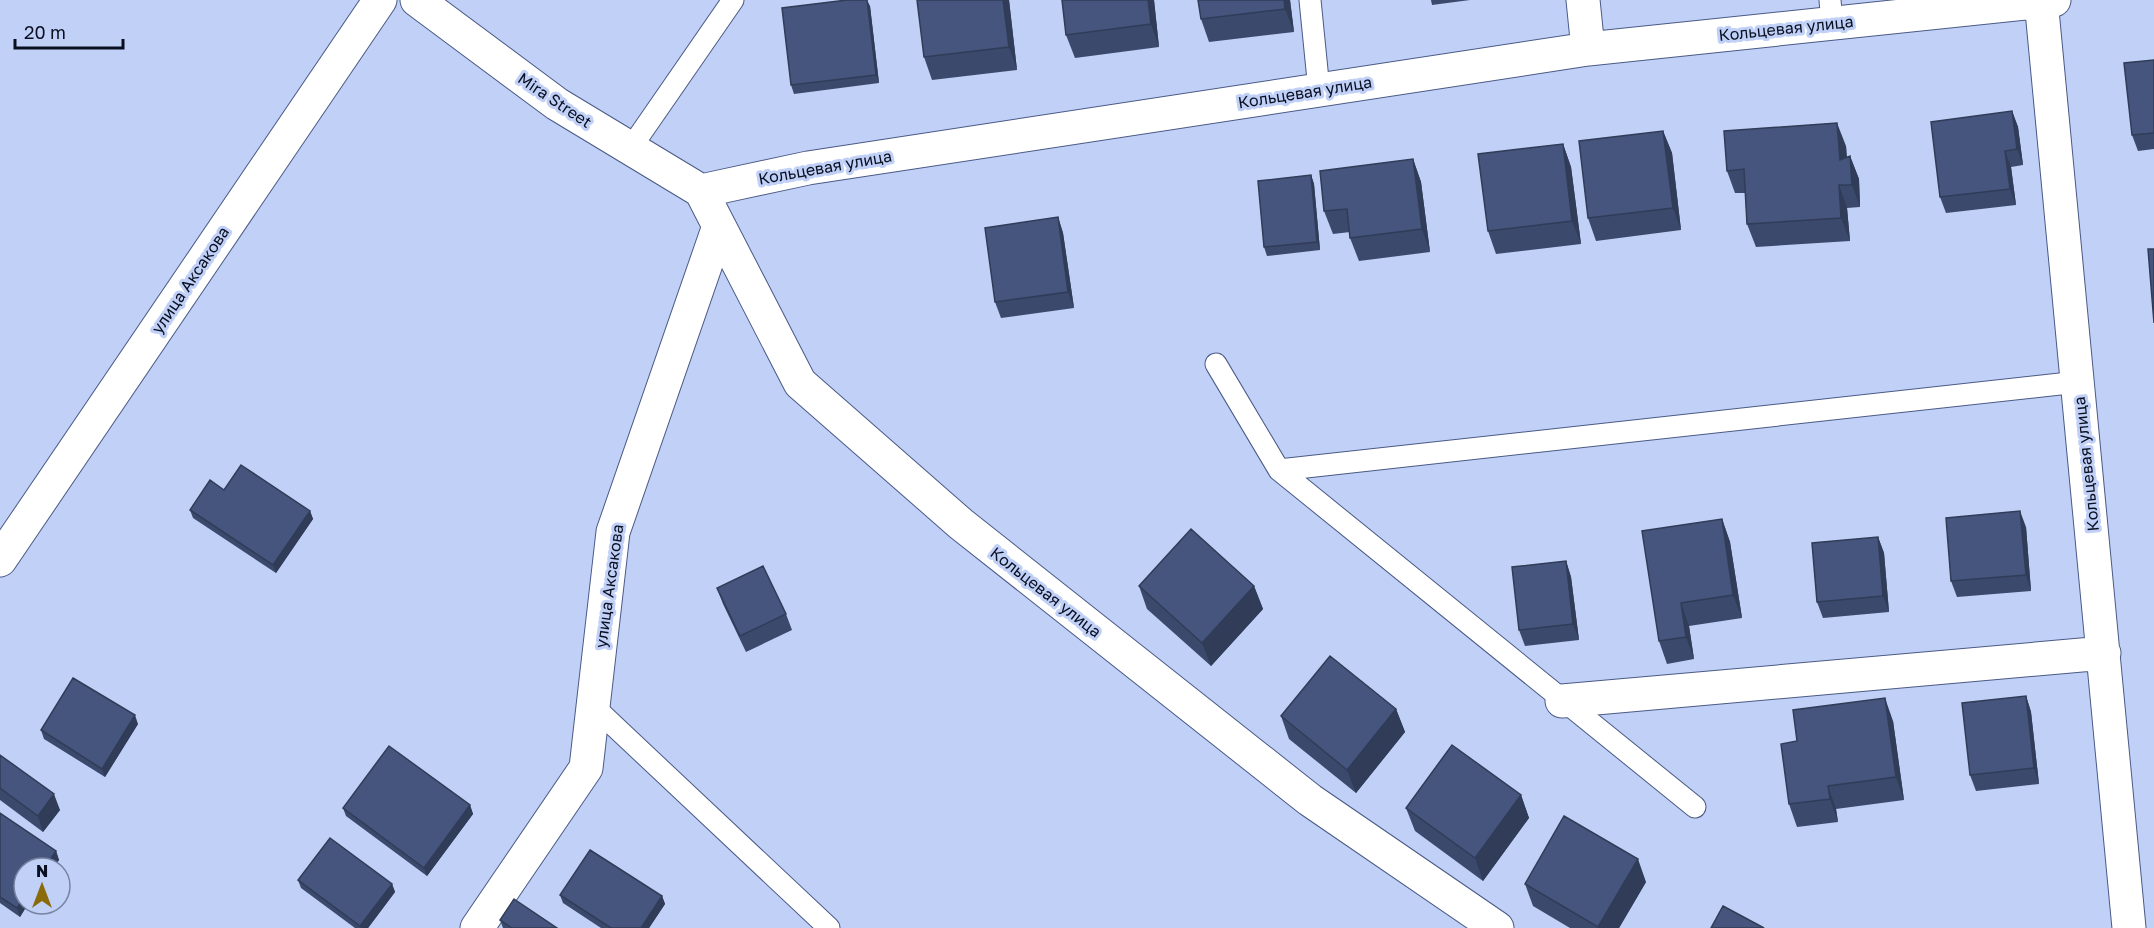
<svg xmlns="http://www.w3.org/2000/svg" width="2154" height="928" font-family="'Golos Text',sans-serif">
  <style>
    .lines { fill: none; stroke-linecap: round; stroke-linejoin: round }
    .lane-casing { stroke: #4a5a85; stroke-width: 23 }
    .street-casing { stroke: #4a5a85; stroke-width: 35 }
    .lane { stroke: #fff; stroke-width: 21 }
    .street { stroke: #fff; stroke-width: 33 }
    .wall { fill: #3b496c }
    .shaded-wall { fill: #303c58 }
    .building { fill: #45557e; stroke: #303c58; stroke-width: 1.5 }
    .labels { text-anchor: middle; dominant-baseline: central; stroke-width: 6; stroke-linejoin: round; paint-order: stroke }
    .street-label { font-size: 16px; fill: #090f20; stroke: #c0d0f7 }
  </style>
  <rect width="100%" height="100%" fill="#c0d0f7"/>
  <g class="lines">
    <g class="lane-casing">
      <path id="lane" d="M1310,0L1319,90
        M1830,0L1832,23
        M630,149L733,0
        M1216,364L1279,470L1695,807
        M1279,470L2078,382
        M593,706L829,928"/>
    </g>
    <g class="street-casing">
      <path id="street" d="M417,0L557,104L701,191
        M1583,0L1588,49
        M2041,0L2129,928
        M701,191L808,168L1588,49L2054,0
        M701,191L800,383L961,524L1310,800L1497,928
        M0,560L380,0
        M1562,701L2104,653
        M477,928L586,768L613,532L719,226"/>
    </g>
    <use href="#lane" class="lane"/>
    <use href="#street" class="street"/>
  </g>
  <path class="wall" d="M1009,0L1017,70L932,80L924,57Z
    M1154,0L1159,47L1075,58L1066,35Z
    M1290,0L1294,32L1209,42L1201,19Z
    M1431,0H1470L1432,5Z
    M870,6L879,83L794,94L791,85Z
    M2154,60V149L2138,151L2132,135Z
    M2012,111L2018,127L2023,165L2011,167L2016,205L1946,213L1940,197Z
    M1663,131L1672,153L1681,230L1596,241L1588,218Z
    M1563,144L1571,167L1581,244L1496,254L1488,231Z
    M1846,146L1847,158L1850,156L1859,179L1860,207L1847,208L1850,241L1756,247L1747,224L1745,193H1735L1727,171Z
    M1413,159L1421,182L1430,252L1359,261L1350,238V232L1333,234L1324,211Z
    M1311,175L1314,184L1320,250L1267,256L1264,247Z
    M1058,217L1063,233L1074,308L1001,318L995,302Z
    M224,490L310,511L313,519L276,573L193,518L190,510Z
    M1722,519L1730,542L1742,618L1689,626L1694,659L1667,664L1659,641Z
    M2026,527L2031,591L1957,597L1951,581Z
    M1878,537L1884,553L1889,612L1823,618L1817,602Z
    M1566,561L1571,577L1579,640L1525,646L1519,630Z
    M1139,586H1254L1263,609L1211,666L1147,609Z
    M717,588L786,614L792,630L746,652L723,604Z
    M2026,696L2031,712L2039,784L1976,791L1970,775Z
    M1396,709L1405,732L1356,793L1289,739L1281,716Z
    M1893,721L1904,800L1836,809L1838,822L1797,827L1789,804L1797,741Z
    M138,724L105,777L44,739L41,730Z
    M0,755L60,810L43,832L0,800Z
    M1521,795L1529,818L1483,881L1415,831L1406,808Z
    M470,805L473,814L427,876L346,816L343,808Z
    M0,813L56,851L59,860L24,904H28L20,917L0,903Z
    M298,880L392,884L395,892L368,928H355L301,888Z
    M1646,882L1619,928H1570L1533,906L1525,884Z
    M560,895L662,896L665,904L649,928H601L563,903Z
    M500,920L557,928H503Z"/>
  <path class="shaded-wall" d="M867,0L870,6L879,83L876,75Z
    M1003,0H1009L1017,70L1009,47Z
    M1148,0H1154L1159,47L1151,24Z
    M1284,0H1290L1294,32L1285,9Z
    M2012,111L2018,127L2023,165L2017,149Z
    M1837,123L1846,146L1848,183L1840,160Z
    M1663,131L1672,153L1681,230L1673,208Z
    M1563,144L1571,167L1581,244L1572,221Z
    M2005,151L2011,167L2016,205L2010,189Z
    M1850,156L1859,179L1860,207L1852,185Z
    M1413,159L1421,182L1430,252L1422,229Z
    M1311,175L1314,184L1320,250L1317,242Z
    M1839,185L1847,208L1850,241L1841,218Z
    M1058,217L1063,233L1074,308L1068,292Z
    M310,511L313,519L276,573L273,565Z
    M2020,511L2026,527L2031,591L2026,575Z
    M1722,519L1730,542L1742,618L1733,595Z
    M1878,537L1884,553L1889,612L1883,596Z
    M1566,561L1571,577L1579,640L1573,624Z
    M1254,586L1263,609L1211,666L1202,643Z
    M1681,603L1689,626L1694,659L1686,637Z
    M2026,696L2031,712L2039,784L2034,768Z
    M1885,698L1893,721L1904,800L1896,777Z
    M1396,709L1405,732L1356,793L1347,770Z
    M135,715L138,724L105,777L102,769Z
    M1828,786L1836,809L1838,822L1830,799Z
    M54,794L60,810L43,832L38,816Z
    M1521,795L1529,818L1483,881L1475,858Z
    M470,805L473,814L427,876L424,868Z
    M56,851L59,860L53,868H45Z
    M1638,859L1646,882L1619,928H1599L1598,927Z
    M392,884L395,892L368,928H361L360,926Z
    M662,896L665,904L649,928H641Z
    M24,898V904H28L20,917L17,908Z"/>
  <path class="building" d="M847,0H867L876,75L791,85L782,8Z
    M917,0H1003L1009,47L924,57Z
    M1062,0H1148L1151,24L1066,35Z
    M1198,0H1284L1285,9L1201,19Z
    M2154,60V133L2132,135L2124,63Z
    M2012,111L2017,149L2005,151L2010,189L1940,197L1931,122Z
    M1837,123L1840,160L1850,156L1852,185H1839L1841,218L1747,224L1744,169L1727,171L1724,131Z
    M1663,131L1673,208L1588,218L1579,141Z
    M1563,144L1572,221L1488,231L1478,154Z
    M1413,159L1422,229L1350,238L1347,209L1324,211L1320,171Z
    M1311,175L1317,242L1264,247L1258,181Z
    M1058,217L1068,292L995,302L985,228Z
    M2148,249H2154V323Z
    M241,465L310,511L273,565L190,510L210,480L224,490Z
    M2020,511L2026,575L1951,581L1946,518Z
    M1722,519L1733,595L1681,603L1686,637L1659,641L1642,531Z
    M1191,529L1254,586L1202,643L1139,586Z
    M1878,537L1883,596L1817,602L1812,543Z
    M1566,561L1573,624L1519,630L1512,567Z
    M763,566L786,614L740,636L717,588Z
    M1330,656L1396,709L1347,770L1281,716Z
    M73,678L135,715L102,769L41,730Z
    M2026,696L2034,768L1970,775L1962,703Z
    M1885,698L1896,777L1828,786L1830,799L1789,804L1781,744L1797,741L1793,710Z
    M1452,745L1521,795L1475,858L1406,808Z
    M389,746L470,805L424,868L343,808Z
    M0,755L54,794L38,816L0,788Z
    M0,813L56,851L45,868H24V898L17,908L0,897Z
    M1564,816L1638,859L1598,927L1525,884Z
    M330,838L392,884L360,926L298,880Z
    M590,850L662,896L641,928H611L560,895Z
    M514,899L557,928H512L500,920Z
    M1723,906L1764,928H1711Z"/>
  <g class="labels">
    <g class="street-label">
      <text transform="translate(1786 28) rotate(-6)">Кольцевая улица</text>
      <text transform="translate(1305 92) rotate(-9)">Кольцевая улица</text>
      <text transform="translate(555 100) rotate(34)">Mira Street</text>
      <text transform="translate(825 167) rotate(-10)">Кольцевая улица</text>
      <text transform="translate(190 280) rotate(-56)">улица Аксакова</text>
      <text transform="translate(2086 464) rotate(-96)">Кольцевая улица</text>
      <text transform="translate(609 586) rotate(-82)">улица Аксакова</text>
      <text transform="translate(1046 592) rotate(38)">Кольцевая улица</text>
    </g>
  </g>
  <g transform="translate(42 886)"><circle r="28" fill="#c0d0f7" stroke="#7783a1" stroke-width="1.5"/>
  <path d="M0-4.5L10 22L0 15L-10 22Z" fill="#8a6a0a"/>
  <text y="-9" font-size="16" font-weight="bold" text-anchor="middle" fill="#090f20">N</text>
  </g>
  <path d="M15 39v9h108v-9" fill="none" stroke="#090f20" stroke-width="3"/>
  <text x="24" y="39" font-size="18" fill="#090f20" stroke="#c0d0f7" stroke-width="4.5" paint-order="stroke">20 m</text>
</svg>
